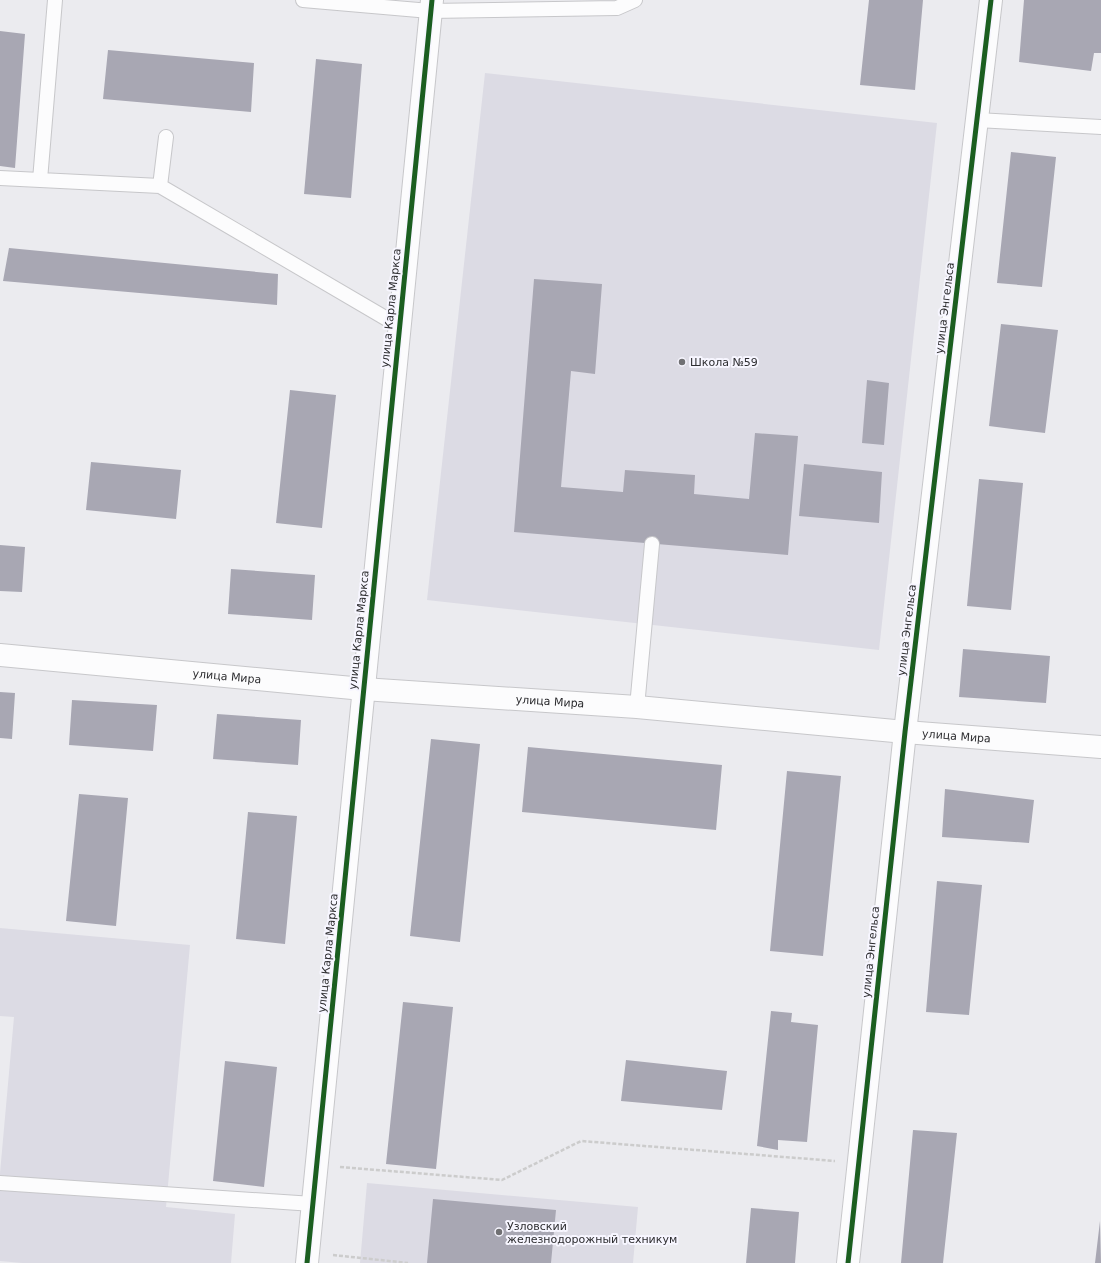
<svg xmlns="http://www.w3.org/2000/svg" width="1101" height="1263" font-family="'DejaVu Sans',sans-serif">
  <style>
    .built { fill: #dcdbe4 }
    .building { fill: #a8a7b3 }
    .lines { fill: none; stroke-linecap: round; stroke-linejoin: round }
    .lane-casing { stroke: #c7c7ca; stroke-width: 16 }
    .street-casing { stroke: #c7c7ca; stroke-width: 24 }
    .path { stroke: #ccc; stroke-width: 2.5; stroke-dasharray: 4 2; stroke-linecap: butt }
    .lane { stroke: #fcfcfd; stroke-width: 14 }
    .street { stroke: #fcfcfd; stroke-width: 22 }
    .cycleway-casing { stroke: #f7f6ff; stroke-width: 8 }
    .cycleway { stroke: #1b5e20; stroke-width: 5 }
    .poi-dot { fill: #707073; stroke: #f7f6ff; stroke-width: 1.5 }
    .labels { text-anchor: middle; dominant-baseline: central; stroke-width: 4; stroke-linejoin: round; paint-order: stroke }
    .street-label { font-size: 11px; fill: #2d2d30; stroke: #f7f6ff }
    .poi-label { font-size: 11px; fill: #2d2d30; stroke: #f7f6ff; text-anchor: start }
  </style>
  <rect width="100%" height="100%" fill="#ebebef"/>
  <path class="built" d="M485,73L937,123L879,650L427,600Z
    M0,928L190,945L166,1207L235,1214L231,1263H22L0,1261V1173L14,1017L0,1016Z
    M367,1183L638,1207L633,1263H360Z"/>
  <path class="building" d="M869,0H923L915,90L860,85Z
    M1024,0H1101V53H1094L1091,71L1019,62Z
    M0,31L25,34L15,168L0,166Z
    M108,50L254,63L251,112L103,99Z
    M316,59L362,64L351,198L304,194Z
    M1011,152L1056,157L1042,287L997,283Z
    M9,248L278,274L277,305L3,281Z
    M534,279L602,284L595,374L571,371L561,487L623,492L625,470L695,475L694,494L749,499L755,433L798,436L788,555L514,532Z
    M1001,324L1058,330L1045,433L989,426Z
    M867,380L889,383L884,445L862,443Z
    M290,390L336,395L322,528L276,523Z
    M91,462L181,470L176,519L86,510Z
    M804,464L882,472L879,523L799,516Z
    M979,479L1023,483L1011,610L967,606Z
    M0,545L25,547L22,592L0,591Z
    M231,569L315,575L312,620L228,614Z
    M963,649L1050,656L1046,703L959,697Z
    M0,692L15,693L12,739L0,738Z
    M72,700L157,705L153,751L69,745Z
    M217,714L301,720L298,765L213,759Z
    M431,739L480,744L460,942L410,936Z
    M528,747L722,765L716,830L522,812Z
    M787,771L841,776L823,956L770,951Z
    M945,789L1034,800L1029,843L942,837Z
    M79,794L128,798L116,926L66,921Z
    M248,812L297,816L285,944L236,939Z
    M937,881L982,885L969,1015L926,1012Z
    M403,1002L453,1007L436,1169L386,1164Z
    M771,1011L792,1013L791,1022L818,1025L807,1142L778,1140V1150L757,1146Z
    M626,1060L727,1071L722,1110L621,1101Z
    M225,1061L277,1067L264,1187L213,1181Z
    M913,1130L957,1133L943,1263H901Z
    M433,1199L556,1210L551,1263H427Z
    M751,1208L799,1212L795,1263H746Z
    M1100,1221L1101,1263H1095Z"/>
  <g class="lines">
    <g class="lane-casing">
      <path id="lane" d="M303,0L430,11L617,8L635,0
        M977,120L1101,127
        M0,178L160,186L399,326
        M40,180L55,0
        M160,186L166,137
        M637,707L652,544
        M0,1183L313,1204"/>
    </g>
    <g class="street-casing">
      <g id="street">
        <path id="s1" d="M0,655L363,689L637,707L905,732L1101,747"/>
        <path d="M307,1263L432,0"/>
        <path d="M848,1263L905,732L991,0"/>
      </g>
    </g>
    <path class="path" d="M340,1167L502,1180L581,1141L835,1161
      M333,1255L408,1263"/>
    <use href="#lane" class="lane"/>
    <use href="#street" class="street"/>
    <g class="cycleway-casing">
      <path id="cycleway" d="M307,1263L432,0
        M848,1263L905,732L991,0"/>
    </g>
    <use href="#cycleway" class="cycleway"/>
  </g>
  <g class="poi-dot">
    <circle cx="682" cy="362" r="4"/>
    <circle cx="499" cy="1232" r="4"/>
  </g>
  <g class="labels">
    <g class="street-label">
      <text transform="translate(391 308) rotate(-84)">улица Карла Маркса</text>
      <text transform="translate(945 308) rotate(-83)">улица Энгельса</text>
      <text transform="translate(359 630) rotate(-84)">улица Карла Маркса</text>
      <text transform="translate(907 630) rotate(-83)">улица Энгельса</text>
      <text stroke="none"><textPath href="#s1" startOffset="228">улица Мира</textPath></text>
      <text stroke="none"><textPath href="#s1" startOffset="552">улица Мира</textPath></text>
      <text stroke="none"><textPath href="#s1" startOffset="960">улица Мира</textPath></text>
      <text transform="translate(871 952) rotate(-84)">улица Энгельса</text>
      <text transform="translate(328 953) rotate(-84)">улица Карла Маркса</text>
    </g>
    <g class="poi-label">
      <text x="690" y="362">Школа №59</text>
      <text x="507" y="1226">Узловский<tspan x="507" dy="13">железнодорожный техникум</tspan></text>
    </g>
  </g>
</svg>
